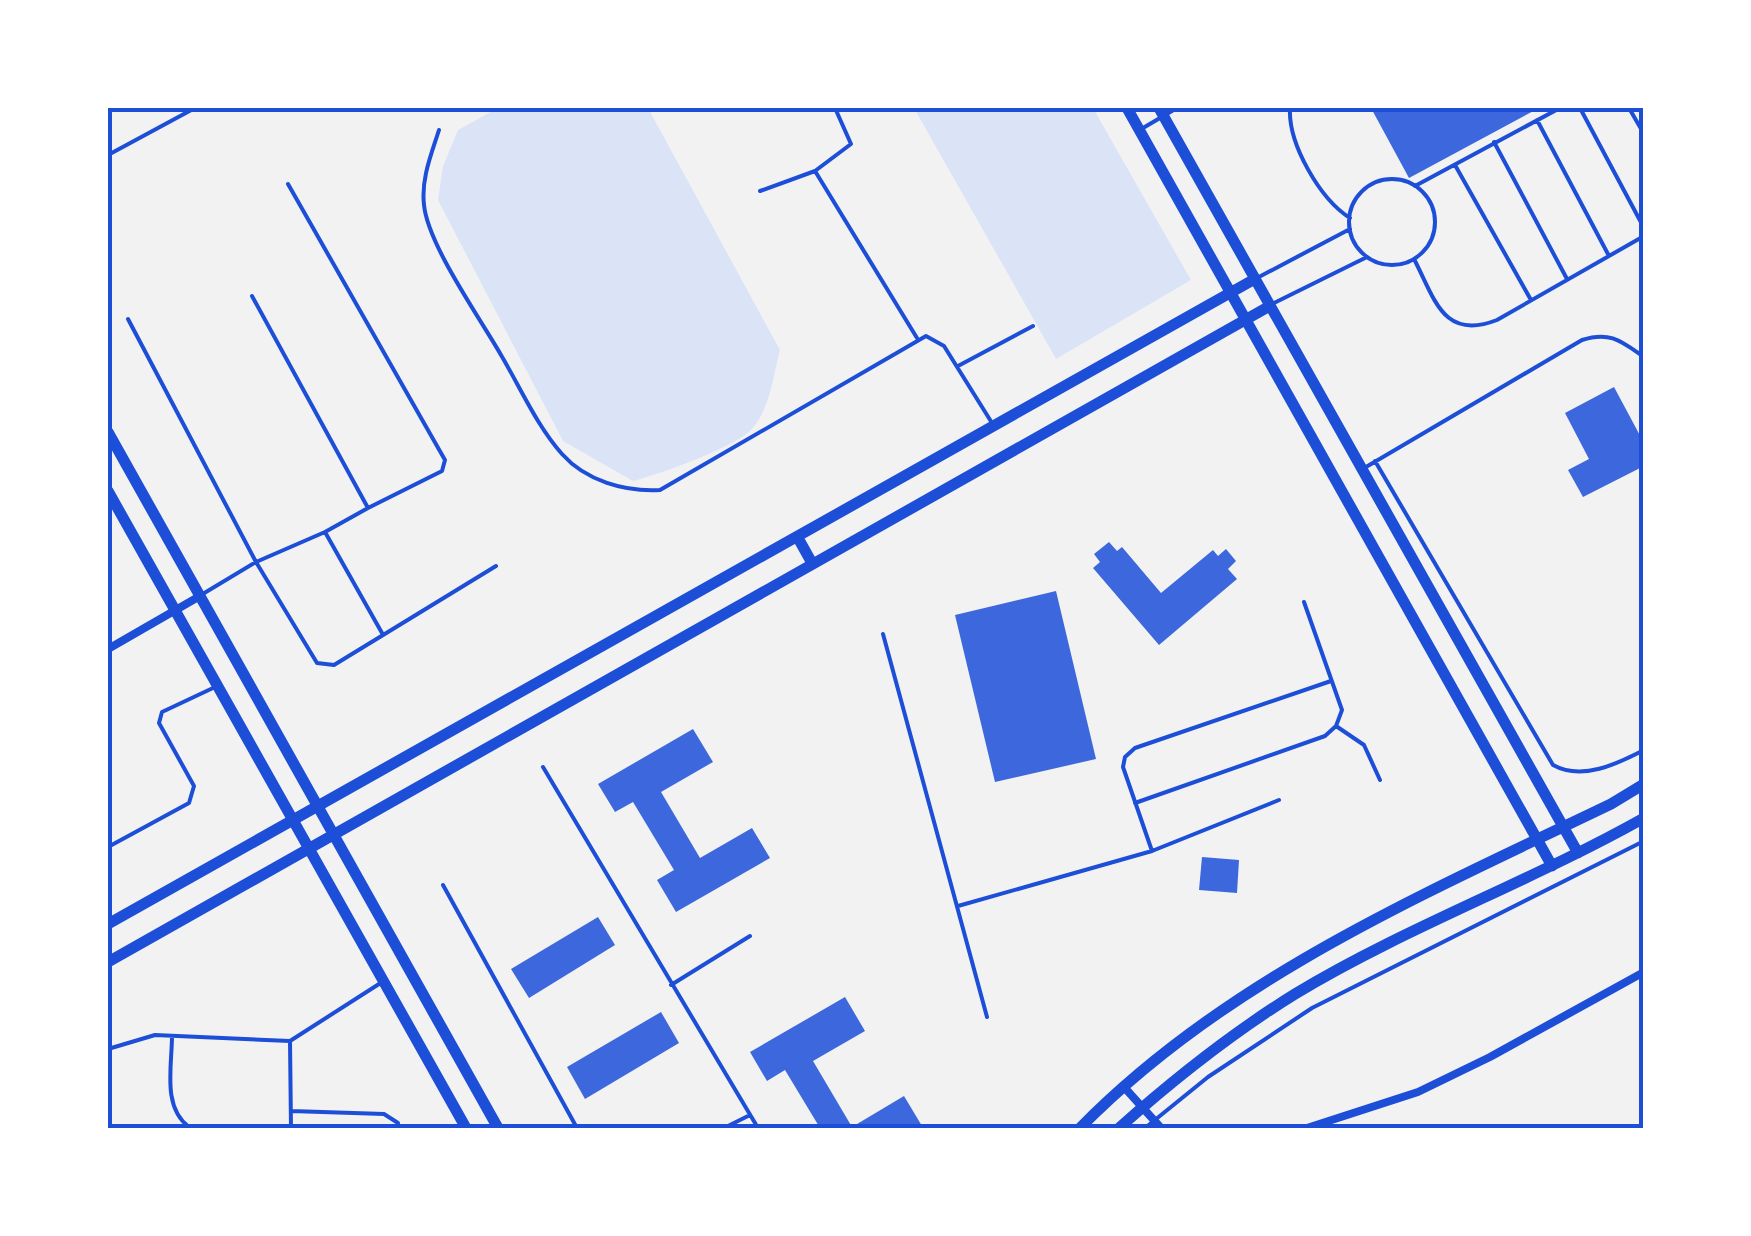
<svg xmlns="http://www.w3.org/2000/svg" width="1751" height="1236" font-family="'Source Sans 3',sans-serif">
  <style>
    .green { fill: #dbe4f7 }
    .building { fill: #3d67dc }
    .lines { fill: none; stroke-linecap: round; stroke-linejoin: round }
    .service { stroke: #1d4ed8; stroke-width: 4 }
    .minor { stroke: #1d4ed8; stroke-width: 8 }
    .secondary { stroke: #1d4ed8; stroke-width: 11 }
    .neatline { fill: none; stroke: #1d4ed8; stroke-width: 4 }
  </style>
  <rect width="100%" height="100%" fill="#f2f2f2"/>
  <path class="green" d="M498,108H648L780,350C773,376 770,411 750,431C732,448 658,475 633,481L563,441L438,200L443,166L458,130Z
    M914,108H1093L1191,280L1056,359Z"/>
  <path class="building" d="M1371,108H1539L1409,178Z
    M1614,387L1644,443V466L1583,497L1568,470L1589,459L1565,413Z
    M1109,542L1117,551L1122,547L1161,593L1213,550L1218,556L1226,549L1236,561L1228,569L1237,579L1159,645L1093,568L1100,562L1094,554Z
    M1056,591L1096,759L995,782L955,615Z
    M693,729L713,762L661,792L700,858L752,828L770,858L676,912L657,880L674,870L633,802L615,812L598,784Z
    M1202,857L1239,860L1237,893L1199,890Z
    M598,917L615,945L529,998L511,969Z
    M845,997L865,1031L813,1061L852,1127L904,1096L922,1126L918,1128H820L785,1070L767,1081L750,1052Z
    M661,1012L679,1043L585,1099L567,1067Z"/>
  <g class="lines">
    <path class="service" d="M1290,108C1288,144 1320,199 1350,218
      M1580,108L1644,228
      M1629,108L1644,134
      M1537,120L1609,256
      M1143,128L1177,108
      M439,130C431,155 421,179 424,205C428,245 480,318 501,355C520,387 537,426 562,454C586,481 625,492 660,490L926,336L944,346L992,423
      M1494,142L1567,279
      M108,155L195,108
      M1455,165L1531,300
      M815,171L917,338
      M1349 222a43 43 0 1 1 86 0a43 43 0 1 1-86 0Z
      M288,184L445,460L442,471L368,508
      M1415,186L1560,108
      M760,191L815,171L851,144L835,108
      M1414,259C1435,299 1443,341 1497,320L1644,236
      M1257,278L1350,229
      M1272,304L1367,257
      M128,319L256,562L317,663L334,665L496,566
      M958,366L1033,326
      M1375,461L1553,765C1582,781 1617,764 1644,750
      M1366,467L1582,340C1610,331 1621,341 1644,357
      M325,532L382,633
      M201,595L256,562L325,532L368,508L252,296
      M883,634L987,1017
      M1336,726L1364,745L1380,780
      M543,767L758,1128
      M1135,803L1325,736L1336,726L1342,710L1304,602
      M108,847L189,803L194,786L159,723L162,712L213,688
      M1152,851L1123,767L1125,757L1135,748L1331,681
      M443,885L577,1128
      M958,906L1152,851L1279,800
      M671,985L750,936
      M172,1036C172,1066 162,1107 189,1127L229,1128
      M290,1041L291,1128
      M108,1049L155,1035L290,1041L379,984
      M291,1111L384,1114L398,1123V1128
      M724,1128L750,1115
      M1145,1128L1208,1077L1312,1008L1644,841"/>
    <path class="minor" d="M108,649L200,596
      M1124,1087L1161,1128
      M1307,1128L1418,1092L1490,1057L1644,972"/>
    <path class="secondary" d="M1127,108L1552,866
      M1159,108L1578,853
      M108,432L498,1128
      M108,491L466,1128
      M798,538L812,563
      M108,924L1253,280
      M108,962L1268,307
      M1080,1128C1227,978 1424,894 1611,804L1644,784
      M1119,1128C1174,1079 1232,1033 1295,994C1406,927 1530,882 1644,818"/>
  </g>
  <rect width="1751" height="1236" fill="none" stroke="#ffffff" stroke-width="220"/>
  <rect x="110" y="110" width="1531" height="1016" class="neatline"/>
</svg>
